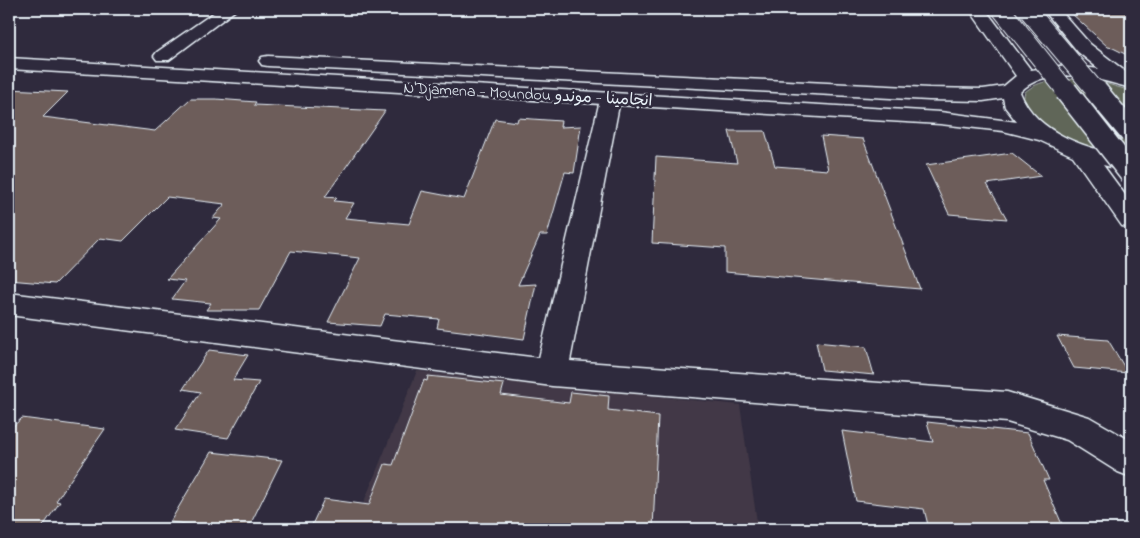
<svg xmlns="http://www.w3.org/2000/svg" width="1140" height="538" font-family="'Indie Flower','Playpen Sans Arabic',sans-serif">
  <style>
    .built { fill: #423946 }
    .green { fill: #606659; stroke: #a4aca8 }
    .building { fill: #6d5d5a; stroke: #e8f1f8 }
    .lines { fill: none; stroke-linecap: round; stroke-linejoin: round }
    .street-casing { stroke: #e8f1f8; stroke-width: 3 }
    .primary-casing { stroke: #e8f1f8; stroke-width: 3 }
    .street { fill: #2f2a3d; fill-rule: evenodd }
    .primary { fill: #2f2a3d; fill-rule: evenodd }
    .primary-bridge-far1-casing { stroke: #e8f1f8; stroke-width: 20; stroke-linecap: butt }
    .primary-bridge-casing { stroke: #e8f1f8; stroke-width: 25; stroke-linecap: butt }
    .primary-bridge-far1 { stroke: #2f2a3d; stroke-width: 18 }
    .primary-bridge { stroke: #2f2a3d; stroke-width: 22 }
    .labels { text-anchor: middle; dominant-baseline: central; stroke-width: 5; stroke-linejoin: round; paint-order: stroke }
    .far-street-label { font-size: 16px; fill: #e8f1f8; stroke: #2f2a3d }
  </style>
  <rect width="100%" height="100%" fill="#2f2a3d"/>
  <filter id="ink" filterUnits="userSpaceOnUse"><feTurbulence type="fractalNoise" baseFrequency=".02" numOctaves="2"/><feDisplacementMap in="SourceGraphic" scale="10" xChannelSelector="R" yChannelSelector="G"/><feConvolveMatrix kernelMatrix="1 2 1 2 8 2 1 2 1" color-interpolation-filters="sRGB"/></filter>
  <g filter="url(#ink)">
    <path class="built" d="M417,371L740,405L758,529H353Z"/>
    <path class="green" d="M1076,79L1104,83L1131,91V158C1104,152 1033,134 1024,103C1023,100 1024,95 1025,92C1040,79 1057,80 1076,79Z"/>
    <path class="building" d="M1131,12V57L1113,48L1108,47L1071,13Z
      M9,89L68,92L43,117L155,131L190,99H216L256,102L254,105L385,111L325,197L337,198L334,201L354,203L345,218L409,224L422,191L464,199L495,119L517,122L518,118L561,121L560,127L581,126L574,173L565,172L547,235H540L518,285L536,284L524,339L437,328L439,319L385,314L380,326L328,322L360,258L291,251L259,310H206L211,303L172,299L185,281L167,279L221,219L213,218L225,204L167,197L123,241L100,238L55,284L9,280Z
      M729,131H765L775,166L828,170L821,136L863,139L920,289L725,272V248L652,243L656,157L737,163Z
      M1012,153L1041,176L987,184L1007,219L949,214L926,165Z
      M1057,336L1108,340L1128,373L1074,368Z
      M816,342L866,347L874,375L822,370Z
      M209,350L248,355L233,380L259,382L228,438L175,430L201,392L183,389Z
      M428,376L504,384L501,395L569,403L571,392L609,396L608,410L658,416L653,529H310L324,499L369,505L385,464L393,465L424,380L427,381Z
      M22,418L105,429L56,501L60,502L41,529H9V430Z
      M927,422L1028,433L1049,480H1043L1064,529H929L924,509L856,501L842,431L933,442Z
      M211,452L282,460L248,529H229L170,522Z"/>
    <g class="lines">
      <g class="street-casing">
        <path id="street" d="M219,9H237L169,60H157L154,56L157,52Z
          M610,94L617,96L620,100L570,361L1007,392L1089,417L1131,441V477L1118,472L1067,440L1007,422L552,386L9,315V293L539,358L600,100L603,96Z"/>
      </g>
      <g class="primary-casing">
        <path id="primary" d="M969,9H985L1031,70L1067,65L1099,69L1078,52L1043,9H1059L1090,44L1131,76V88C1098,79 1048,63 1020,92C1036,135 1090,149 1131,158V172L1103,165L1131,203V228L1122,226L1073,156L1039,140L1003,131L940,124L9,69V58L940,112L1017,122L1005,107L1003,98L983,101L929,100L268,66L262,65L259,61L262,57L268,56L929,88L983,89L1004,86L1016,76Z"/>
      </g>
      <use href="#street" class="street"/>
      <use href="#primary" class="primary"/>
      <g class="primary-bridge-far1-casing">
        <path id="primary-bridge-far1" d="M1001,9L1067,92
          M1027,9L1097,92"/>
      </g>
      <g class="primary-bridge-casing">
        <path id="primary-bridge" d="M1066,91L1131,174
          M1096,91L1131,133"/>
      </g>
      <use href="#primary-bridge-far1" class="primary-bridge-far1"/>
      <use href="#primary-bridge" class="primary-bridge"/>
    </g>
  </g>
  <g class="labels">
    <g class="far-street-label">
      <text transform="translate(528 95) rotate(3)">N'Djamena - Moundou انجامينا - موندو</text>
    </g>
  </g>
  <rect width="1140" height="538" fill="none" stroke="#2f2a3d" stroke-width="30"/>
  <rect x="15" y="15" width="1110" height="508" fill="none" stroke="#e8f1f8" stroke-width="2" filter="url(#ink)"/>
</svg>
